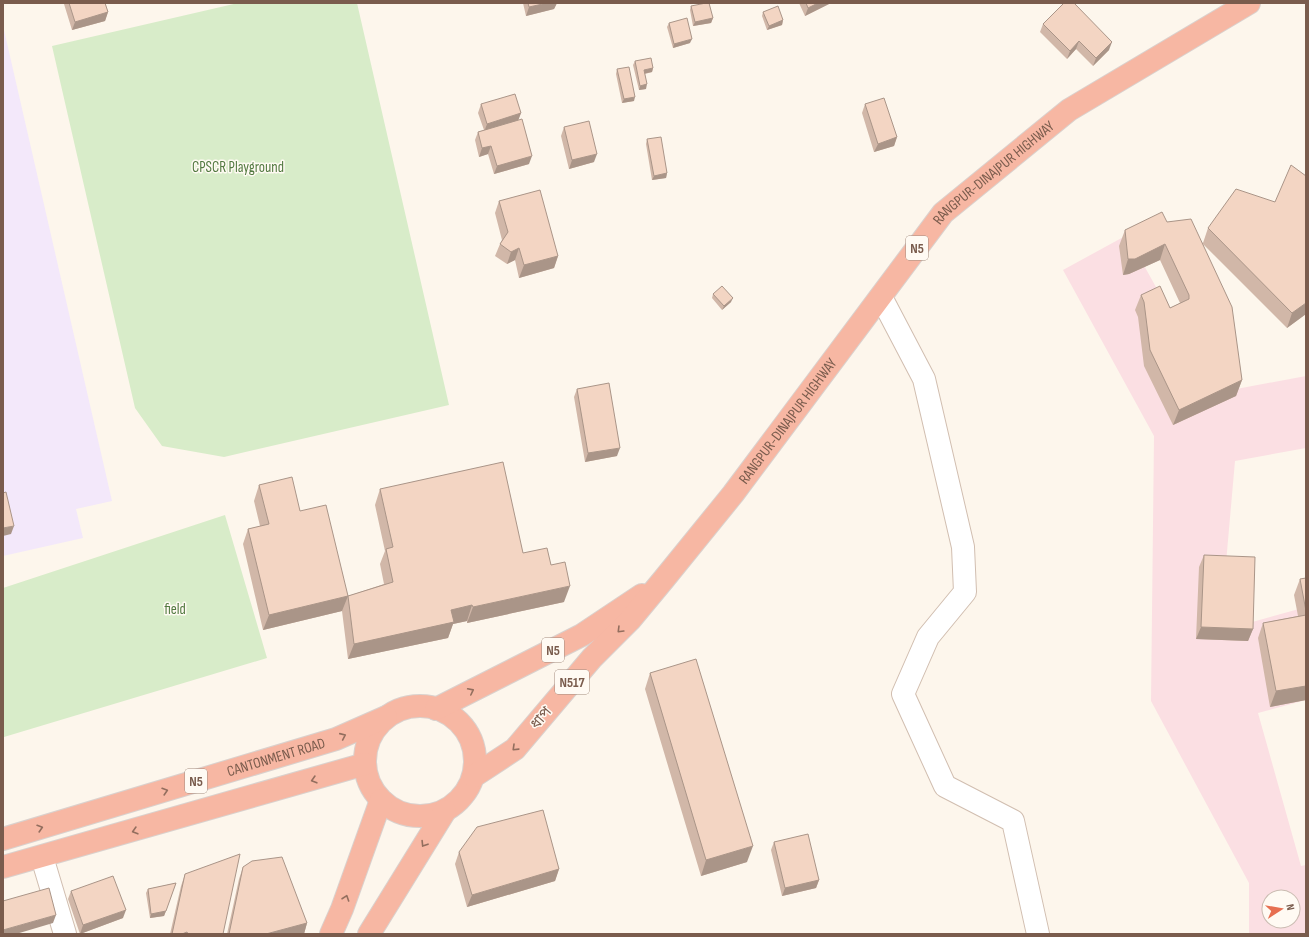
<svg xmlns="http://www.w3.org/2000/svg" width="1309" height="937" font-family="'Sofia Sans Condensed','Noto Sans Bengali',sans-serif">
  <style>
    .education { fill: #f3e8fa }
    .medical { fill: #fbdfe3; fill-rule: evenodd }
    .green { fill: #d8ecc9 }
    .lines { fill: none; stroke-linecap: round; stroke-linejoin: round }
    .minor-casing { stroke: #d1beb0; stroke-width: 24 }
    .highway-casing { stroke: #dad1cd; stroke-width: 24 }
    .minor { stroke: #fff; stroke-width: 22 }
    .highway { stroke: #f7b7a3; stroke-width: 22 }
    .wall { fill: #d1b7a8 }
    .shaded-wall { fill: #aa9588 }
    .building { fill: #f3d5c3; stroke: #aa9588 }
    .oneway { stroke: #936e5e }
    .labels { text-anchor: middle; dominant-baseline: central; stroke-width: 3; stroke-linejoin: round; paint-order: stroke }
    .shield { fill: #fffaf3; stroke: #a28b7f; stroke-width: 1 }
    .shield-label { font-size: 14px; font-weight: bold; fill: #7a5c4d }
    .park-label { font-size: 15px; fill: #537a41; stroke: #fffaf3 }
    .street-label { font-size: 15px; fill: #7a5c4d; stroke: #fffaf3 }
  </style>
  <rect width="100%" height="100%" fill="#fdf6ec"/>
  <path class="education" d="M3,30H4L112,501L76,509L83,538L3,556Z"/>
  <path class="medical" d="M1127,235L1215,393L1306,376V448L1235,461L1220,631L1306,607V700L1258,713L1301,866L1306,865V934H1249V883L1151,701L1154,436L1063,270ZM1269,897H1293V921H1269Z"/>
  <path class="green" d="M238,3H357L449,405L224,457L162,446L135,408L52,46Z
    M225,515L267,658L4,737L3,588Z"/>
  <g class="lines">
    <g class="minor-casing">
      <path id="minor" d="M881,297L924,379L963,547L965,592L928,637L903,694L945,786L1013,821L1038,934
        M42,857L65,934"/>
    </g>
    <g class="highway-casing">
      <g id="highway">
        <circle cx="420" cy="761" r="55"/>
        <path d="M436,709L582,635L642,595"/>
        <path id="s1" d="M474,776L515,749L592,658L630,620L664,579L733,494L943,213L1069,110L1249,3"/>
        <path id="s2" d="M3,839L336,739L386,717"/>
        <path d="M3,867L365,764"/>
        <path d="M331,934L342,909L381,800"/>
        <path d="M369,934L445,811"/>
      </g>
    </g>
    <use href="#minor" class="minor"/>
    <use href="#highway" class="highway"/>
  </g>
  <path class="wall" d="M64,3H105L108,12L105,21L72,30L64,4Z
    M523,3H557L554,9L526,16Z
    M799,3H831L805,16Z
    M691,6L713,18L711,23L693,26L690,10Z
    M763,12L783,20L782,25L767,30L762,16Z
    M669,23L690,43L673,48L667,27Z
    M1043,24L1109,50L1093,66L1076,49L1067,59L1040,32Z
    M635,61L653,68L652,72L645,74L646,89L639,90L633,65Z
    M617,69L634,101L622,103L616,74Z
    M481,104L521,113L518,120L529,164L494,174L488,154L479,157L475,140L478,132L484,130L478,113Z
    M865,104L897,137L894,146L874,152L862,113Z
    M564,127L594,162L569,169L561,136Z
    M647,139L667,173L666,178L652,180L646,144Z
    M499,201L558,256L554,268L519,278L515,260L507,264L495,256L500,244L502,240L495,213Z
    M1275,202L1306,314L1287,328L1203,244L1242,380L1236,396L1173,425L1144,366L1138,317L1135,310L1141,295L1170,308L1180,303L1160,260L1129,274L1123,275L1119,246L1125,230L1167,222L1203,243L1208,228Z
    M713,294L731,302L722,310L712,298Z
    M577,389L617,456L585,462L574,397Z
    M259,485L300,511L348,596L384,584L380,564L385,551L375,505L380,489L523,553L551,565L564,602L467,623V621L453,624L448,638L348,659L342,611L263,630L243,544L248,529L260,526L254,501Z
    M1204,555L1253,629L1248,641L1196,639L1199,567Z
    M1306,578V700L1270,707L1258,638L1263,623L1298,616L1294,595L1300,579Z
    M650,673L747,862L701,876L645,689Z
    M774,842L819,880L816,888L782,896L771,850Z
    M459,852L559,869L555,881L467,907L455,864Z
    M243,867L307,923L304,934H227L239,879Z
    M185,874L223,934H170L181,886Z
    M176,883L164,916L150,918L146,893L148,889Z
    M71,891L123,918L80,934L68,899Z"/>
  <path class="shaded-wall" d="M547,3H557L554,9L526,16L529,7Z
    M818,3H831L805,16L808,8Z
    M108,12L105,21L72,30L75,22Z
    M713,18L711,23L693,26L695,22Z
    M783,20L782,25L767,30L769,26Z
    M692,39L690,43L673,48L674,44Z
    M1079,41L1076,49L1067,59L1070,51Z
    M1112,42L1109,50L1093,66L1096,58Z
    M653,68L652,72L642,74L644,70Z
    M647,84L646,89L639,90L640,86Z
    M635,97L634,101L622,103L624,99Z
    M521,113L518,121L484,132L487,124Z
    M897,137L894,146L874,152L878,144Z
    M491,146L488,154L479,157L482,148Z
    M597,154L594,162L569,169L572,160Z
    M532,156L529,164L494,174L497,166Z
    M667,173L666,178L652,180L654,176Z
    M1165,244L1160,260L1129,274L1123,275L1128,259Z
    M519,248L515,260L507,264L511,252Z
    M558,256L554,268L519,278L524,265Z
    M733,298L731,302L722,310L724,306Z
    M1306,303V314L1287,328L1292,313Z
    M1242,380L1236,396L1173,425L1179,410Z
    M620,448L617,456L585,462L588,453Z
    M14,526L11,534L3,536V528Z
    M570,586L564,602L467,623L473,607Z
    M348,596L342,611L263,630L269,615Z
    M472,605L467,621L453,624L448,638L348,659L354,644L451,610Z
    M1201,627L1253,629L1248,641L1196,639Z
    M1306,686V700L1270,707L1276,691Z
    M753,846L747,862L701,876L706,860Z
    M559,869L555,881L467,907L472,895Z
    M819,880L816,888L782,896L785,888Z
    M126,910L123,918L80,934L83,925Z
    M166,911L164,916L150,918L151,914Z
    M56,915L53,923L16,934H3V930Z
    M307,923L304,934H266Z"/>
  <path class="building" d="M69,3H105L108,12L75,22Z
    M528,3H547L529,7Z
    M706,3H709L713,18L695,22L691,6Z
    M806,3H818L808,8Z
    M1064,3H1074L1112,42L1096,58L1079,41L1070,51L1043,24Z
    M778,6L783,20L769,26L763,12Z
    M687,18L692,39L674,44L669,23Z
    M651,58L653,68L644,70L647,84L640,86L635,61Z
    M629,67L635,97L624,99L617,69Z
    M515,94L521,113L487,124L481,104Z
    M884,98L897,137L878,144L865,104Z
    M522,119L532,156L497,166L491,146L482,148L478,132Z
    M589,121L597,154L572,160L564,127Z
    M661,137L667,173L654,176L647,139Z
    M1291,165L1306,176V303L1292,313L1208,228L1236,189L1275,202Z
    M540,190L558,256L524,265L519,248L511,252L500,244L508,232L499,201Z
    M1162,212L1167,222L1191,219L1232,307L1242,380L1179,410L1150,350L1144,302L1141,295L1160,286L1170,308L1189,299V295L1165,244L1135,259H1128L1125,230Z
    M722,286L733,298L724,306L713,294Z
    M609,383L620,448L588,453L577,389Z
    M503,462L523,553L547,548L551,565L565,562L570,586L473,607L472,605L451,610L454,622L354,644L348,596L269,615L248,529L269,524L259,485L292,477L300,511L326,505L348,596L393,582L386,549L393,547L380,489Z
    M6,492L14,526L3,528V493Z
    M1204,555L1255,557L1253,629L1201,627Z
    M1306,578V611L1300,579Z
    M1306,615V686L1276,691L1263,623Z
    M696,659L753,846L706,860L650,673Z
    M543,810L559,869L472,895L459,852L477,827Z
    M808,834L819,880L785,888L774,842Z
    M240,854L223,934H188L187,932L182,934H172L185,874Z
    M282,857L307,923L266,934H229L243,867L252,861Z
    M113,876L126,910L83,925L71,891Z
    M176,883L166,911L151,914L148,889Z
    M49,888L56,915L3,930V901Z"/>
  <defs><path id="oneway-chevron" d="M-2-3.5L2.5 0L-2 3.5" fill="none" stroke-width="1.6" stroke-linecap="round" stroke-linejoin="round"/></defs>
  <g class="oneway">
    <use href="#oneway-chevron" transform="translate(620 630) rotate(135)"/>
    <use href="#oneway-chevron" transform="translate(471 691) rotate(-27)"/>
    <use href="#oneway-chevron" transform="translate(343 736) rotate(-24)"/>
    <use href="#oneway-chevron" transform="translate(515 748) rotate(136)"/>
    <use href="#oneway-chevron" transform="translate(314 780) rotate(164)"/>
    <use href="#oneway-chevron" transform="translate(165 791) rotate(-17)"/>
    <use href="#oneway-chevron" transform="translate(40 828) rotate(-17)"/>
    <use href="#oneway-chevron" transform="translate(135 831) rotate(164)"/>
    <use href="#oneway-chevron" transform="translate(424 844) rotate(122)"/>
    <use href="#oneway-chevron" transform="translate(346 898) rotate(-71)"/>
  </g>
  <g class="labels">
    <g class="shield">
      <rect x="906" y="236" width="22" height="24" rx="3"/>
      <rect x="542" y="638" width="22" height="24" rx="3"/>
      <rect x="555" y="670" width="34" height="24" rx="3"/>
      <rect x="185" y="769" width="22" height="24" rx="3"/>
    </g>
    <g class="shield-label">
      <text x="917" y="248">N5</text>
      <text x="553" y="650">N5</text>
      <text x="572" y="682">N517</text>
      <text x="196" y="781">N5</text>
    </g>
    <g class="park-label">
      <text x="238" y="167">CPSCR Playground</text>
      <text x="175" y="609">field</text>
    </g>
    <g class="street-label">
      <text stroke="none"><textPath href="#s1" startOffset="800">RANGPUR-DINAJPUR HIGHWAY</textPath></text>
      <text stroke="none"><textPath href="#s1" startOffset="476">RANGPUR-DINAJPUR HIGHWAY</textPath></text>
      <text transform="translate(541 718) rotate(-49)">ধাপ</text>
      <text stroke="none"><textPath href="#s2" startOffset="285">CANTONMENT ROAD</textPath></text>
    </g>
  </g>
  <rect width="1309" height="937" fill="none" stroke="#7a5c4d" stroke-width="8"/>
  <g transform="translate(1281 909) rotate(78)"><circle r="19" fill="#fffaf3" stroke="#cabbb1"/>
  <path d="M0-3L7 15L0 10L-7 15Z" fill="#e76f51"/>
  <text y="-6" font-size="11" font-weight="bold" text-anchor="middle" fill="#7a5c4d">N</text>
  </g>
</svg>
